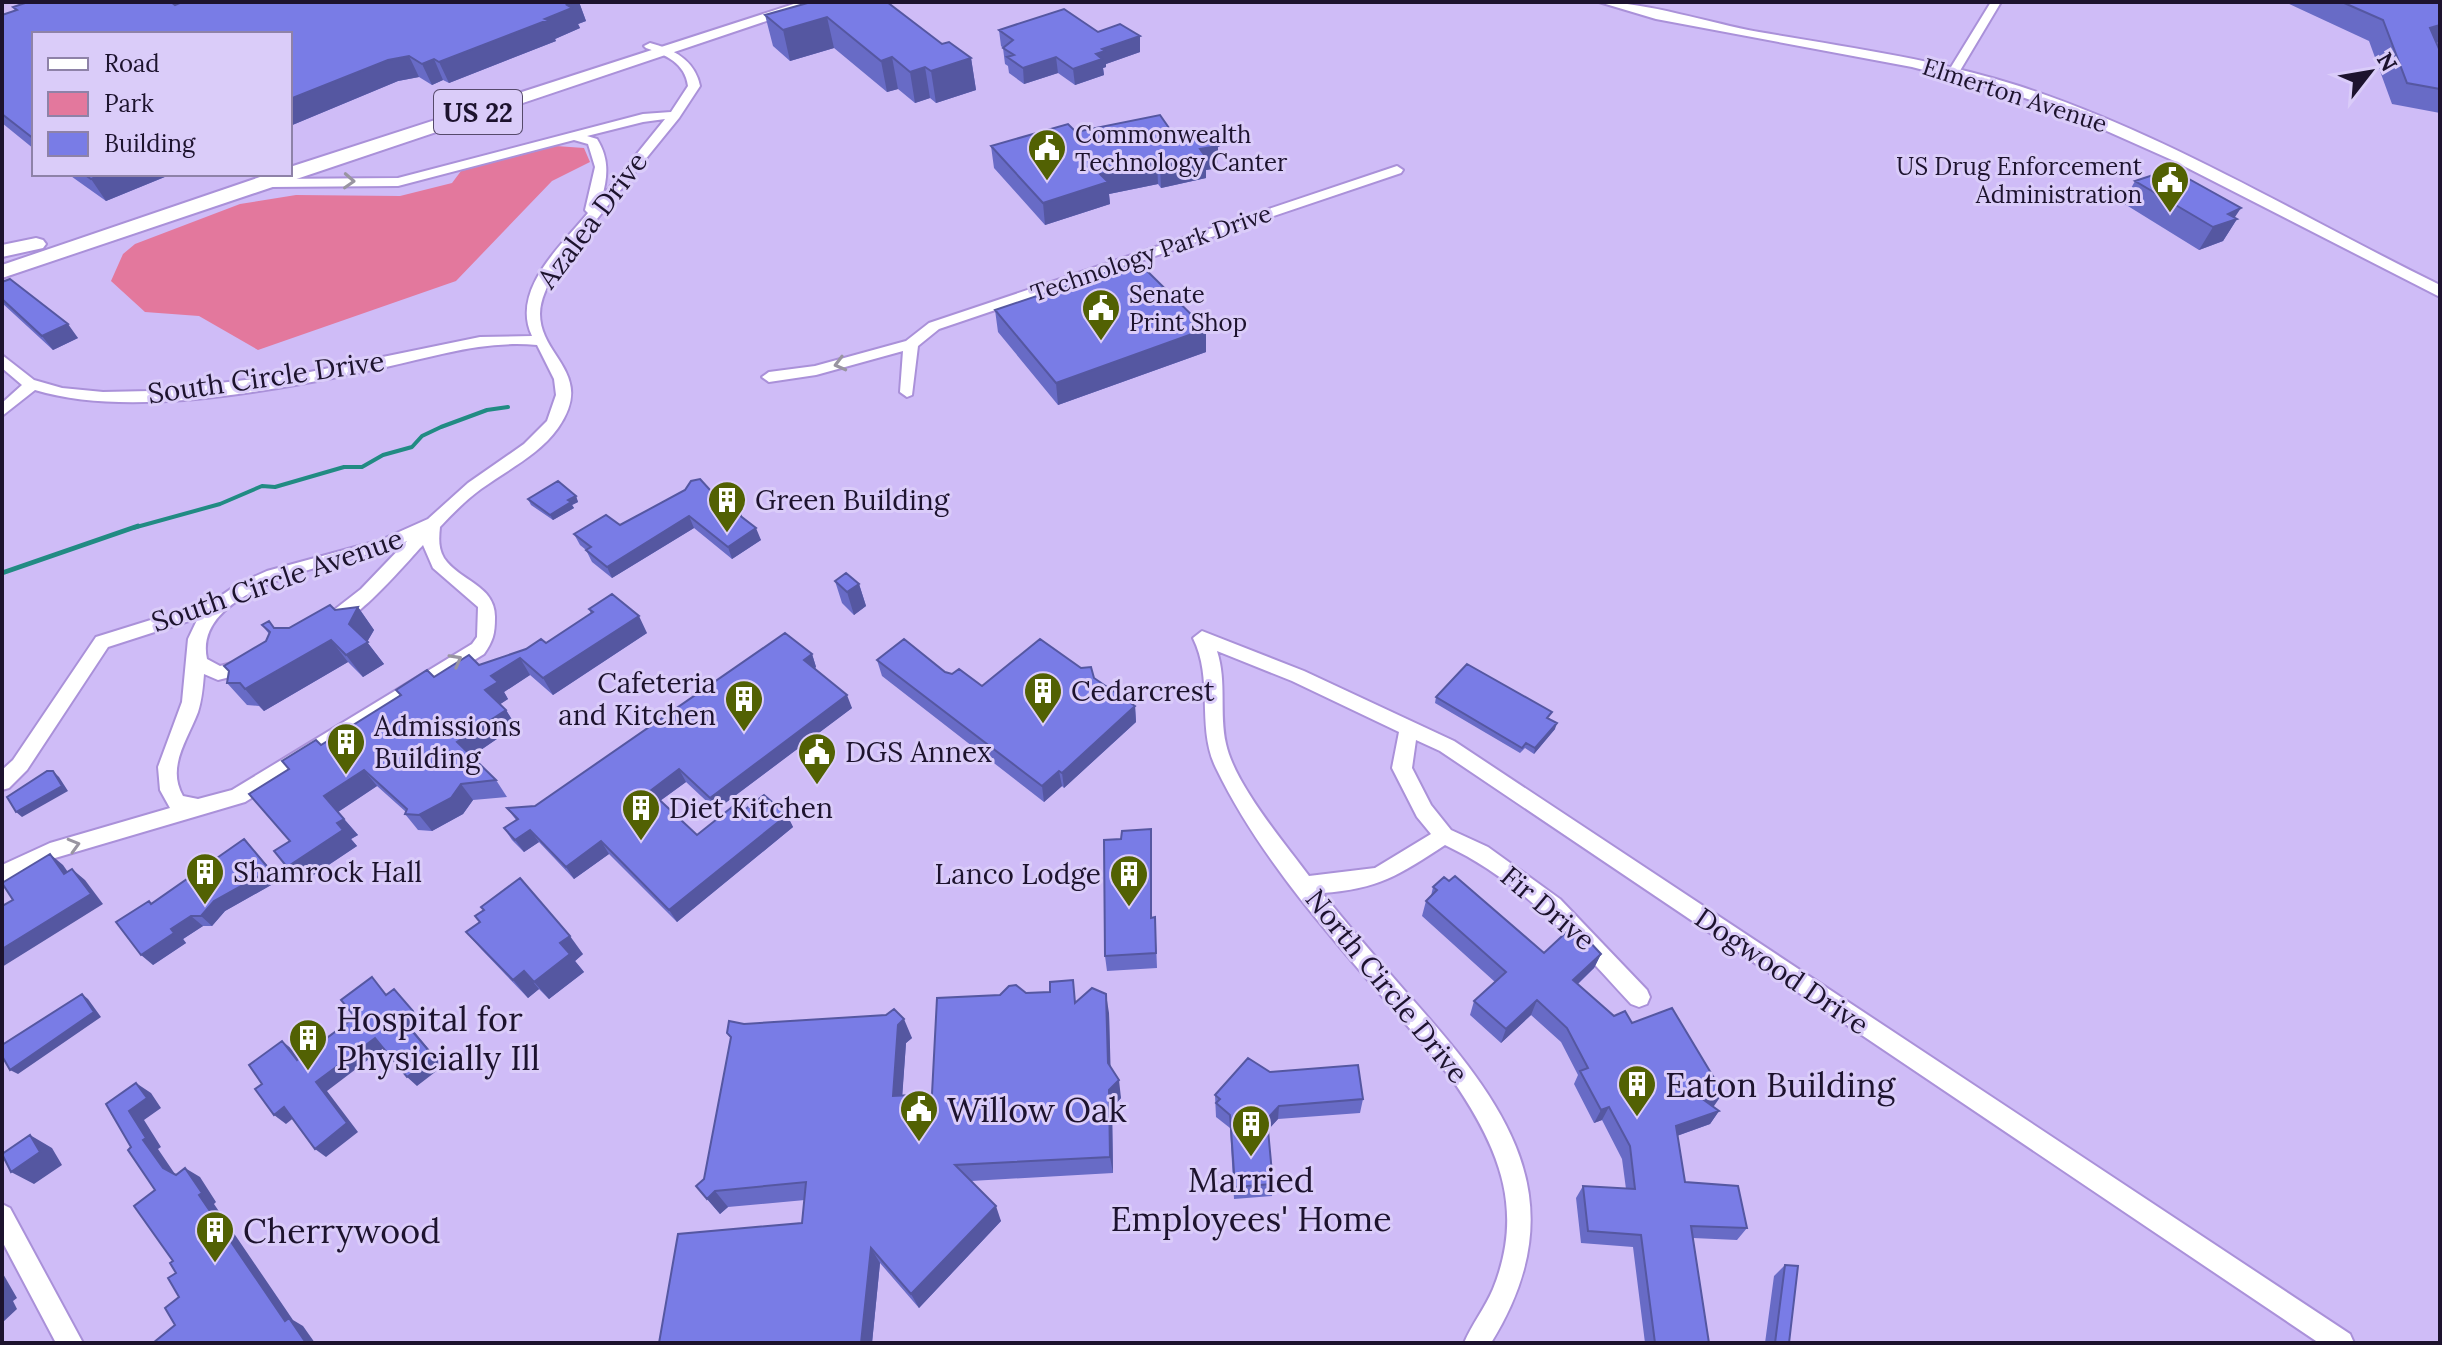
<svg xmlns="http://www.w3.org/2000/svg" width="2442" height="1345" font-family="Lora,serif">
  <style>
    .green { fill: #e3789d }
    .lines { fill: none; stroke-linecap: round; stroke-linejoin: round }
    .stream-far1 { stroke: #218b83; stroke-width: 4 }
    .stream { stroke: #218b83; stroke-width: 5 }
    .minor-casing { stroke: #aa91d9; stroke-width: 4 }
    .major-casing { stroke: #aa91d9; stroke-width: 4 }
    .highway-casing { stroke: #aa91d9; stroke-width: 4 }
    .minor { fill: #fff; fill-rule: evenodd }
    .major { fill: #fff; fill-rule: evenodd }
    .highway { fill: #fff; fill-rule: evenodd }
    .wall { fill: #686bc6 }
    .shaded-wall { fill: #5557a1 }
    .building { fill: #797ce6; stroke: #5557a1; stroke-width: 2 }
    .oneway { stroke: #9995a1 }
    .labels { text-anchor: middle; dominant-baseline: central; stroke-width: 6; stroke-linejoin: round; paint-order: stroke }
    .far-street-label { font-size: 24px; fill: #1d132e; stroke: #daccf9 }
    .far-poi-label { font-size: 24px; fill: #1d132e; stroke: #daccf9; text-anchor: start }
    .shield { fill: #daccf9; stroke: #564a6b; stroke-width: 2 }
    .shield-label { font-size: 26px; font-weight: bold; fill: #1d132e }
    .street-label { font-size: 28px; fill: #1d132e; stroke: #daccf9 }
    .poi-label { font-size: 28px; fill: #1d132e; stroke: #daccf9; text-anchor: start }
    .near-poi-label { font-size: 34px; fill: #1d132e; stroke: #daccf9; text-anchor: start }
  </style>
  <rect width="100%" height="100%" fill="#cfbcf7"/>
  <path class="green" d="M556,146L584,148L590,162L552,181L456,281L258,350L199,316L145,312L111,281L123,254L135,244L240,204L296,195L400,196L452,183L461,171Z"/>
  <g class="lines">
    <path class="stream-far1" d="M133,528L220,504L262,486L275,487L344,467H362L383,455L412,447L422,436L441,427L487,410L508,407"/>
    <path class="stream" d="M2,573L138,526"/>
    <g class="minor-casing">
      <path id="minor" d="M1991,2H2001L1958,74H1950L1948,72Z
        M650,43C673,49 695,60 700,86L679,118L553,273C548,286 540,299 540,314C540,357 596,374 558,428C539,455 507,470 481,489C466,500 453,513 440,527C439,537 438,548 444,558C459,581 496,585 495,618C495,634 493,641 484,654L245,802L55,858L2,884V865L50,843L170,808L160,790L158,767L182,702L188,639L198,618L108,647L27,770L9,788L2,790V770L13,760L96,637L215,600L238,584L267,571L381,540L428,519L468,483L524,444L547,421L556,395L554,379L537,345C484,340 436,356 386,367C285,388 134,420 35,390L2,416V403L22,385L2,368V355L34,380L62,388L103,392L151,391L305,373L480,337L532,336C510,290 562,245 588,213L585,210L595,167L588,144L574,140L398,186L271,187L265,183L271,179L398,178L643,114L671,112L688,86C685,63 666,55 646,48L644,46ZM665,119L602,197C608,176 609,158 597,139L587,136L643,122ZM407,541L361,589L325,617L322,622L325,627C348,633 407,562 423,545L433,568L478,607L477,637L472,644L232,790L198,799L183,796C166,767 188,739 198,712C202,699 203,687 204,674L218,680L258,670L261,665L252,658L220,666L207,659C191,586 343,562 392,548Z
        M1397,166L1403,170L1401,173L939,329L918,346L912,395L907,397L900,392L903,351L816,375L769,382L762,377L769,372L815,366L906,341L929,323Z
        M1202,631L1304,671L1454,741L2350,1334L2354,1343H2319L1440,751L1416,740L1412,768L1431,805L1451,830L1488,847L1560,899L1647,990L1650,997L1647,1004L1639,1007L1631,1004C1573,941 1525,883 1445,845C1399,875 1379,889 1322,893C1349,926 1377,959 1405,991C1503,1101 1581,1197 1491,1343H1464C1472,1324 1485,1308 1493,1289C1525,1210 1499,1148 1454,1082C1374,981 1272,884 1216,768C1196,727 1214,680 1193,638ZM1217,651L1292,681L1399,732L1392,768L1417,817L1431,834L1375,868L1309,876C1284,842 1235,785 1226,744C1219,713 1227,682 1217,651Z
        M2,1204L10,1208L83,1343H56L2,1241Z"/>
    </g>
    <g class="major-casing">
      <path id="major" d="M1599,2C1647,2 1709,23 1759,32C1846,47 1935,59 2019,86C2167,134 2301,217 2440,285V297L2172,160L2064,112L2008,92L1912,67L1656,19Z"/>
    </g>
    <g class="highway-casing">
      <path id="highway" d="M800,2H823L2,278V265L269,174H290V167Z
        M36,238L43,240L46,244L43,248L2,257V245Z"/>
    </g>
    <use href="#minor" class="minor"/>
    <use href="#major" class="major"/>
    <use href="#highway" class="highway"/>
  </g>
  <path class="wall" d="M182,2H579L586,21L578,24L580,28L555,39L556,41L449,83L443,80L432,85L419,77L398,81L290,126V34H34V149L2,123V15L15,11L13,7L175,5Z
    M811,2L942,44L971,58L976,90L936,103L930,98L915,103L898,89L887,92L834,48L790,61L773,46L765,15Z
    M2285,2H2440L2437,43L2440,51V113L2392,104L2369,41Z
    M999,30L1098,32L1140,52L1106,64V67L1103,68L1104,75L1075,85L1058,73L1024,84L1009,73L1008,66L1005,64L1003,48L1001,46Z
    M1176,138L1218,168L1206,170V178L1161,188L1158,184L1109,194L1110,204L1045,225L994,168L991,146Z
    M68,174H172L106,201Z
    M2135,181L2235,218L2237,219L2223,241L2199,250L2123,203Z
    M2,282L78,338L53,350L2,303Z
    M995,310L1206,329V352L1058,405L998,332Z
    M576,496L578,502L572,505L574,508L553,520L531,505L528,499Z
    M720,501L742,518L761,540L732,559L694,528L612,578L592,562L586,550L580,545L574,534L620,525Z
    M835,581L859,584L866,606L854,615L842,603Z
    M358,607L374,630L367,642L384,664L363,677L348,662L264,711L259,706L247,705L227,683L266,641L269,634L262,625L274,628H289L335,610Z
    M589,609L647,633L553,695L530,675L504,692L508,699L500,704L506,710L516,726L472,756L496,780L507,797L473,800L463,814L432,831L418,830L405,814L406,812L377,786L338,812L358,835L351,839L357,846L303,882L287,867L290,841L289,769L400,695L396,690L434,677L479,665L546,643L591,614Z
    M812,654L816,667L815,668L852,708L716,810L686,782L660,801L697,835L739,814L787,815L793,827L677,922L609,854L574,879L539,842L524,852L512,840L504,828L516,820L507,808L535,806Z
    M877,660L945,672L982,686L1094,678L1135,706L1136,722L1064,788L1062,786L1044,802L882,676Z
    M1436,697L1550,718L1549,719L1555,729L1534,754L1525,748L1520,753L1435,703Z
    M1151,829L1152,917H1155L1157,968L1107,971L1105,956L1121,839Z
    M244,839L280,880L225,911L212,926H203L183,939L186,943L153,965L152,904Z
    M1433,887L1544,953L1601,954L1594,968L1578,984L1614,1016L1632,1023L1713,1107L1719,1111L1710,1124L1677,1136L1685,1182L1747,1228L1737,1240L1693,1238L1709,1343H1645L1633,1247L1581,1243L1576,1198L1583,1186L1626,1189L1622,1159L1602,1120L1594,1123L1574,1084L1578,1075L1561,1042L1531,1015L1501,1043L1470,1015L1474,1001L1495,982L1422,916L1426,901L1431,896Z
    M466,932L583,954L575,961L584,972L549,999L539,989L528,998L482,950Z
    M1026,993L1077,1001L1109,1013L1110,1067L1121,1098L1112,1108L1113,1173L971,1181L1001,1221L919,1308L880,1263L872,1343H659L802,1223L805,1200L728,1207L720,1214L696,1186L704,1179L731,1039L727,1033L744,1024L886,1015L912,1038L906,1043L902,1096L932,1094Z
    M1270,1072L1363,1099L1360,1113L1278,1119L1268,1130L1273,1184L1272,1196L1234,1199L1230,1128L1216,1117L1215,1095Z
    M1785,1265L1789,1343H1765L1774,1276Z"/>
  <path class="shaded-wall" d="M568,2H579L586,21L578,24L580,28L555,39L556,41L449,83L439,62L545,19L567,5Z
    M827,17L834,48L790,61L783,30Z
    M2440,25V42L2416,49L2430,28Z
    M1140,36V52L1106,64V67L1103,68L1104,75L1075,85L1073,69L1102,49Z
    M409,56L419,77L398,81L290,126V99L388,60Z
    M892,57L898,89L887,92L881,61Z
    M1056,57L1058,73L1024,84L1023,68Z
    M971,58L976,90L936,103L931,71Z
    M434,59L443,80L432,85L422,64Z
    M925,67L930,98L915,103L910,72Z
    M1218,146V168L1206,170V178L1161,188L1160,166L1200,149Z
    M1157,162L1158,184L1109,194L1110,204L1045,225L1043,203L1100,174Z
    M103,174H172L106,201L91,179Z
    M2241,208L2233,220L2237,219L2223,241L2199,250L2213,227L2228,214Z
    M68,324L78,338L53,350L42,336Z
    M1206,329V352L1058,405L1056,383Z
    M576,496L578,502L572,505L574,508L553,520L550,515Z
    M739,508L743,519L734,511Z
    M689,516L694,528L612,578L607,567Z
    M756,528L761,540L732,559L728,547Z
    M859,584L866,606L854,615L847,592Z
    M358,607L374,630L367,642L384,664L363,677L346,655L349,624Z
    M639,616L647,633L553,695L543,678Z
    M331,640L348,662L264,711L245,689Z
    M812,654L816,667L809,673L804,660Z
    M520,658L530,675L504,692L508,699L496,707L485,690L491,676Z
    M847,695L852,708L716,810L710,798Z
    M1135,706L1136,722L1064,788L1062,773Z
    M506,710L516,726L469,758L457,742Z
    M1557,723L1555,729L1534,754L1535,748Z
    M679,769L686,782L657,803L650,791Z
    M364,770L377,786L338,812L324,796Z
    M53,771L59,777L68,791L22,817L16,812Z
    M1059,771L1062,786L1044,802L1042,786Z
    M461,784L473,800L463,814L432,831L419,815Z
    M787,815L793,827L677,922L669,910Z
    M344,819L358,835L351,839L357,846L303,882L287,867L337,823Z
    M1151,829L1152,845V933L1151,918Z
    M530,830L539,842L524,852L515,840Z
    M244,839L280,880L225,911L212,926L201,916Z
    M601,841L609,854L574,879L566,867Z
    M50,854L63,865L77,885L64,874Z
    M72,869L85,880L103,904L2,967V949Z
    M191,916L203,926L183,939L186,943L153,965L141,955L171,929Z
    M570,936L583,954L575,961L584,972L549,999L534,982L560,943Z
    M1601,954L1594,968L1567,994L1573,980Z
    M524,971L539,989L528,998L513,980Z
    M394,989L422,1021L412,1029L443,1066L417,1086L407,1077L402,1019Z
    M82,994L88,999L101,1017L18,1074L10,1070Z
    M1106,994L1109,1013L1111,1081L1108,1063Z
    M1537,1000L1531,1015L1501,1043L1506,1029Z
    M904,1019L912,1038L906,1043L901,1114L893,1096L898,1025Z
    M375,1038L385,1047L327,1091L358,1132L326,1157L315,1149L316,1082Z
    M282,1041L293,1050L308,1069L297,1060Z
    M1119,1080L1121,1098L1112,1108L1113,1173L1110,1157L1109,1090Z
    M136,1083L151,1093L161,1108L144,1120L161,1147L158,1149L177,1177L163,1168L143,1140L129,1111Z
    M1723,1093L1714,1106L1695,1113L1704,1100Z
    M1279,1106L1278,1119L1266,1132L1267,1119Z
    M284,1107L296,1116L286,1124L274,1115Z
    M1609,1107L1602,1120L1594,1123L1601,1110Z
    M1719,1111L1710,1124L1668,1139L1676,1126Z
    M30,1135L52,1148L62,1165L34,1184L11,1172Z
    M185,1168L200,1177L216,1202L214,1204L293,1320L303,1326L315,1343H306L285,1321L199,1195Z
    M715,1191L728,1207L720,1214L707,1199Z
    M996,1206L1001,1221L919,1308L911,1294Z
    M871,1248L880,1263L872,1343H861Z
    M2,1272L17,1298L13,1301L17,1309L2,1323Z"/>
  <path class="building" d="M28,2H171L175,5L182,2H574L567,5L572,8L545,19L548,20L439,62L434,59L422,64L409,56L388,60L290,99V34H34V139L2,114V15L17,10L13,7Z
    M811,2H887L942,44L949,42L971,58L931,71L925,67L910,72L892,57L881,61L827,17L783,30L765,15Z
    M2342,2H2440V25L2430,28L2440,51V89L2407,83L2383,20Z
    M1064,9L1098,32L1120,24L1140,36L1102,49L1105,51L1096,54L1102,59L1073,69L1056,57L1023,68L1007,57L1014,55L1003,48L1013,40L999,30Z
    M1160,115L1176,138L1208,132L1218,146L1200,149L1205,156L1160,166L1157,162L1100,174L1108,182L1043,203L991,146L1068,124L1076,132Z
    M2171,169L2241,208L2228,214L2237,219L2213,227L2135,181Z
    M84,174H103L91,179Z
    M1138,262L1206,329L1056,383L995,310Z
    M10,279L68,324L42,336L2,299V282Z
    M700,479L720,501L725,497L739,508L734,511L756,528L728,547L689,516L607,567L586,550L591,547L574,534L606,515L620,525L685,490L691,481Z
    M558,481L576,496L568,500L571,502L550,515L528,499Z
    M846,573L859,584L847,592L835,581Z
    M612,594L639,616L543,678L520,658L491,676L498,682L485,690L506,710L457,742L496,780L461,784L451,798L419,815L405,814L407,809L364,770L324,796L344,819L337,823L343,830L287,867L274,851L290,841L249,794L289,769L282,761L316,740L321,745L401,695L396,690L427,670L434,677L469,655L479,665L526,649L541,639L546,643L593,612L589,609Z
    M330,605L335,610L358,607L349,624L368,642L346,655L331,640L245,689L240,683H227L229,671L224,666L266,641L270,632L262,625L269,621L274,628H289Z
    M785,633L812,654L804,660L847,695L710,798L679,769L650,791L697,835L732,807L739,814L764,795L787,815L669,910L601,841L566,867L530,830L515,840L504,828L518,819L507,808L535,806Z
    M904,639L945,672L952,674L959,669L982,686L1040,639L1081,668L1091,667L1094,678L1135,706L1062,773L1059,771L1042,786L877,660Z
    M1467,664L1552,712L1547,718L1557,723L1535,748L1526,743L1522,748L1436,697Z
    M47,771H53L62,786L16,812L7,797Z
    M1151,829V918L1155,917L1156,953L1105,956L1104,840L1121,839L1122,831Z
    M244,839L270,870L214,901L201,916H191L171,929L174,933L141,955L116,922L149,901L151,904Z
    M50,854L64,874L72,869L91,894L2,949V906L13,900L2,883Z
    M1455,876L1544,953L1574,925L1601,954L1573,980L1614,1016L1625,1011L1632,1023L1672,1008L1723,1093L1704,1100L1719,1111L1676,1126L1685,1182L1738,1186L1747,1228L1691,1226L1709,1343H1655L1641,1235L1588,1231L1583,1186L1635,1189L1630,1146L1609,1107L1601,1110L1580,1071L1588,1068L1567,1028L1537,1000L1506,1029L1474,1001L1506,972L1426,901L1437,890L1433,887L1444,877L1449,881Z
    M520,878L570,936L560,943L570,954L534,982L524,971L513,980L466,932L480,922L475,916L484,910L481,907Z
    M372,977L386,995L394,989L413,1011L402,1019L434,1057L407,1077L375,1038L316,1082L347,1123L315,1149L284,1107L274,1115L255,1089L262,1084L249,1065L282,1041L297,1060L355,1017L341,1000Z
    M1073,980L1075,1003L1092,988L1106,994L1108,1063L1119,1080L1109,1090L1110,1157L955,1165L996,1206L911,1294L871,1248L861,1343H659L678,1234L802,1223L806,1182L715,1191L707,1199L696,1186L704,1179L731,1037L727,1033L729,1021L744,1024L886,1015L894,1009L904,1019L898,1025L893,1096L932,1094L937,998L1000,995L1009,986L1016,985L1026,993L1050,992V982Z
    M82,994L94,1012L10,1070L2,1056V1045Z
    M1248,1058L1270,1072L1358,1065L1363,1099L1279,1106L1267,1119L1273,1184L1235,1187L1230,1115L1216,1103L1220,1099L1215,1095Z
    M136,1083L147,1098L129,1111L146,1138L143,1140L163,1168L176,1175L185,1168L202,1193L199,1195L285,1321L289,1318L306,1343H153L175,1325L165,1308L179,1297L168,1278L176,1273L170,1263L173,1261L134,1206L155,1190L128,1150L131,1147L106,1104Z
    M30,1135L40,1152L11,1172L2,1154Z
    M1785,1265L1798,1266L1789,1343H1775Z"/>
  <defs><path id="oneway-chevron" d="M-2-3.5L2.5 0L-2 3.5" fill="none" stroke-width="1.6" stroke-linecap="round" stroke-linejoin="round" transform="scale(2)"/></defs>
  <g class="oneway">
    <use href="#oneway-chevron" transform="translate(349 181) rotate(3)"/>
    <use href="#oneway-chevron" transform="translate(840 364) rotate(165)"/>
    <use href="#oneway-chevron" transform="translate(456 660) rotate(-29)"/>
    <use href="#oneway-chevron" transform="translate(74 845) rotate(-16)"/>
  </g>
  <defs>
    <g id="civic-pin" transform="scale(2)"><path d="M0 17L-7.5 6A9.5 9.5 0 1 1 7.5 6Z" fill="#526103" stroke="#daccf9"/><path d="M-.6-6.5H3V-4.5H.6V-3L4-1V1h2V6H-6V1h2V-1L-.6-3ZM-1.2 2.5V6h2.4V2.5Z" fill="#fff"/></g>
    <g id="building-pin" transform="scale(2)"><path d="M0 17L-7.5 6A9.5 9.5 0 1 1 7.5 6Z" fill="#526103" stroke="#daccf9"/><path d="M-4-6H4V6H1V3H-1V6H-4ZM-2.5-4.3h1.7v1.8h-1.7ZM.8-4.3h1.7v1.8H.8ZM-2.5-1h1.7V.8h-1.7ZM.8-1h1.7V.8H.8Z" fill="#fff"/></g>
  </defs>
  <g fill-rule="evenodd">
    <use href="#civic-pin" x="1047" y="148"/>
    <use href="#civic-pin" x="2170" y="180"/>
    <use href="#civic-pin" x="1101" y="308"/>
    <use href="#building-pin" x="727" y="500"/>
    <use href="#building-pin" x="1043" y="691"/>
    <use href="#building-pin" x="744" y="699"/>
    <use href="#building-pin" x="346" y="742"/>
    <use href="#civic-pin" x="817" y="752"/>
    <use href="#building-pin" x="641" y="808"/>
    <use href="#building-pin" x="205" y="872"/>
    <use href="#building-pin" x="1129" y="874"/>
    <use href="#building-pin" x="308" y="1038"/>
    <use href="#building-pin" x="1637" y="1084"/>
    <use href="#civic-pin" x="919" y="1109"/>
    <use href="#building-pin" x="1251" y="1124"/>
    <use href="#building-pin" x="215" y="1230"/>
  </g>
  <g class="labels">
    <g class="far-street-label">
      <text transform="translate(2015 95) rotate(18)">Elmerton Avenue</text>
      <text transform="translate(1151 253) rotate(-19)">Technology Park Drive</text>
    </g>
    <g class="far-poi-label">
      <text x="1075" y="134">Commonwealth<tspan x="1075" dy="28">Technology Canter</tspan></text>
      <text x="2142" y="166" text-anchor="end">US Drug Enforcement<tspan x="2142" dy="28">Administration</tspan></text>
      <text x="1129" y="294">Senate<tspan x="1129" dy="28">Print Shop</tspan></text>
    </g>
    <rect class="shield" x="434" y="90" width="88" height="44" rx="6"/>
    <g class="shield-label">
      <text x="478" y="112">US 22</text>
    </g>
    <g class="street-label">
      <text transform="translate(592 220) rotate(-53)">Azalea Drive</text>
      <text transform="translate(266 377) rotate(-8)">South Circle Drive</text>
      <text transform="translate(277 580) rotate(-19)">South Circle Avenue</text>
      <text transform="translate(1548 908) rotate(40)">Fir Drive</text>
      <text transform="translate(1782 971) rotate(34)">Dogwood Drive</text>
      <text transform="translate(1387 986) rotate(51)">North Circle Drive</text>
    </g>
    <g class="poi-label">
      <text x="755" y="500">Green Building</text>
      <text x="716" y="683" text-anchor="end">Cafeteria<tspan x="716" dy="32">and Kitchen</tspan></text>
      <text x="1071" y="691">Cedarcrest</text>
      <text x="374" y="726">Admissions<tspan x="374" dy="32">Building</tspan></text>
      <text x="845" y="752">DGS Annex</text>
      <text x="669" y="808">Diet Kitchen</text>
      <text x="233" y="872">Shamrock Hall</text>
      <text x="1101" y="874" text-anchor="end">Lanco Lodge</text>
    </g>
    <g class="near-poi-label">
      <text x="336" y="1018">Hospital for<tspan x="336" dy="39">Physicially Ill</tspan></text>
      <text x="1665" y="1084">Eaton Building</text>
      <text x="947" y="1109">Willow Oak</text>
      <text x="1251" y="1179" text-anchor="middle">Married<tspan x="1251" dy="39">Employees' Home</tspan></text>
      <text x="243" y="1230">Cherrywood</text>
    </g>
  </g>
  <rect width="2442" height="1345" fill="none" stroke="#1d132e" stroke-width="8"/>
  <rect x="32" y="32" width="260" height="144" fill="#daccf9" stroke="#8e82a8" stroke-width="2"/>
  <rect x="48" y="58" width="40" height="12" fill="#ffffff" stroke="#8e82a8" stroke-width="2"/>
  <text x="104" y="72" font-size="24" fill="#1d132e">Road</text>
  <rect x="48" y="92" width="40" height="24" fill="#e3789d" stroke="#8e82a8" stroke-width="2"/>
  <text x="104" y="112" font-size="24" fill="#1d132e">Park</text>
  <rect x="48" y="132" width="40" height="24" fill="#797ce6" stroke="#8e82a8" stroke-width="2"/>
  <text x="104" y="152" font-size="24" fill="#1d132e">Building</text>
  <g transform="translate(2370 72) rotate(59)" stroke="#daccf9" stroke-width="6" paint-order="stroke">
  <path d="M0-6L14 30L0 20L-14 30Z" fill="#1d132e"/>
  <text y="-12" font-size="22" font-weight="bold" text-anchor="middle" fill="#1d132e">N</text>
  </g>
</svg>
